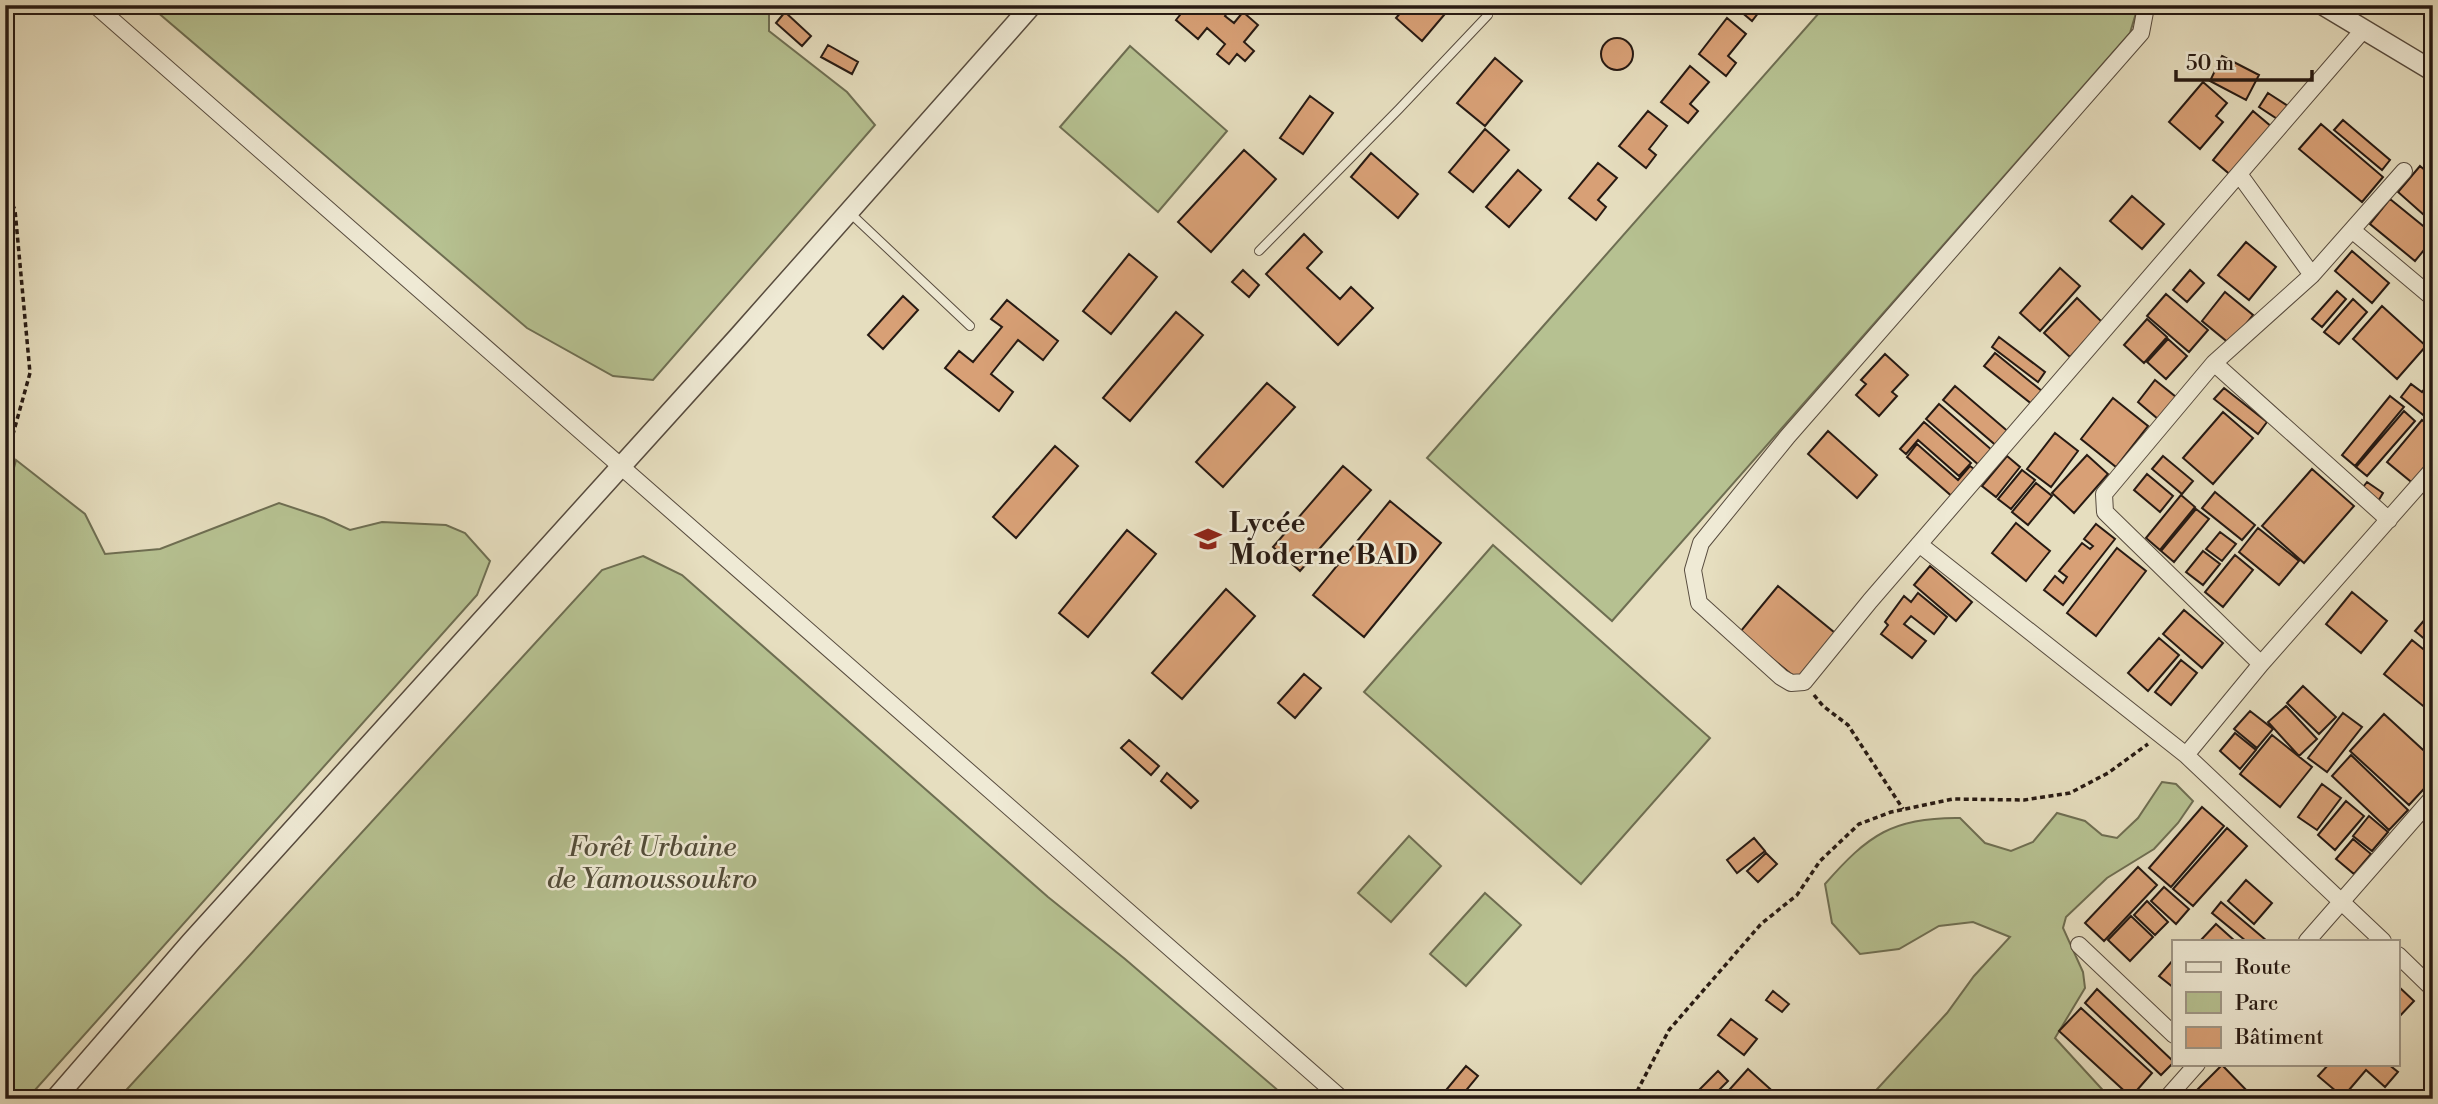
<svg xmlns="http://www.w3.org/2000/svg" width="2438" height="1104" font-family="'Libre Bodoni',serif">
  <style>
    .green { fill: #b6c191; stroke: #6e6e52; stroke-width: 2 }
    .building { fill: #d8a076; stroke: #271a13; stroke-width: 2 }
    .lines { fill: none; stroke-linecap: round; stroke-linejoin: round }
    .service-casing { stroke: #574b3e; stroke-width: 10 }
    .minor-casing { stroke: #574b3e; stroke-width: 18 }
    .tertiary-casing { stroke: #574b3e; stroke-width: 22 }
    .path { stroke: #271a13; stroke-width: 3.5; stroke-dasharray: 5 3.5; stroke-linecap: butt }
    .service { stroke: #efead5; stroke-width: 8 }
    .minor { stroke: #efead5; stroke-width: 16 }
    .tertiary { stroke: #efead5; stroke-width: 19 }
    .labels { text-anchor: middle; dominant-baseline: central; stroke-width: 5; stroke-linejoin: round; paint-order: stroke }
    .poi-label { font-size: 28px; font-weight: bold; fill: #271a13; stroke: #efead5; text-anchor: start }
    .park-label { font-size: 28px; font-style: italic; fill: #524c39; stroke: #efead5 }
  </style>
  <rect width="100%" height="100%" fill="#e6debf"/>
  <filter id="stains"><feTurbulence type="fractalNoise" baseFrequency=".00286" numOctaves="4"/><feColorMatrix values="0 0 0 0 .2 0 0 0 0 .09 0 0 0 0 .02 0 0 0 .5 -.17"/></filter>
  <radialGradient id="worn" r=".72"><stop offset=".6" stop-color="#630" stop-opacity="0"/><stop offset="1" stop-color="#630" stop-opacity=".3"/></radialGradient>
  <path class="green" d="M149,5H769V31L847,92L875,125L653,380L613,376L527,328Z
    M1826,5H2121L2136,13L2130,33L1612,621L1427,458Z
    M1130,46L1227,131L1158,212L1060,127Z
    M16,460L85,514L105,554L160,549L279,503L324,518L350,530L382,522L446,525L465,533L490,561L477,595L27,1099H5V503Z
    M1493,545L1710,738L1581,884L1364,692Z
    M643,556L682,575L1048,897L1125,959L1288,1099H118L602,570Z
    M2162,782L2176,784L2193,801L2178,823L2154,849L2107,878L2066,917L2063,928L2083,972L2085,988L2055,1038L2111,1099H1868L1947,1013L1974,976L2010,937L1973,922L1939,926L1899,949L1860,954L1832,923L1825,884C1868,835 1893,817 1960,818L1985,843L2011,851L2033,842L2057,813L2085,821L2102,835L2117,838L2138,818Z
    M1409,836L1441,866L1391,922L1358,893Z
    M1485,893L1521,925L1466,986L1430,954Z"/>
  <path class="building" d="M1188,5H1233L1225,16L1234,23L1243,12L1258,25L1244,42L1254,51L1245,61L1237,54L1229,64L1217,54L1225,44L1207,28L1198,39L1176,20Z
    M1407,5H1433L1444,15L1422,41L1396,18Z
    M1733,5H1759L1762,8L1752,21Z
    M785,12L811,36L802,46L776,23Z
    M1727,18L1746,34L1728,56L1736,63L1726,76L1699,54Z
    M1601 54a16 16 0 1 1 32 0a16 16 0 1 1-32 0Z
    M828,45L858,62L852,74L821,57Z
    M2222,56L2259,75L2246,100L2210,81Z
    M1495,58L1522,81L1485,126L1457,103Z
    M1690,66L1709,82L1690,104L1698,111L1688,123L1661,102Z
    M2203,82L2227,103L2216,116L2223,122L2200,149L2169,122Z
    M2268,93L2291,108L2282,122L2259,107Z
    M1310,96L1333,113L1303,154L1280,138Z
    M1648,111L1667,126L1649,149L1656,155L1646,168L1619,146Z
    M2253,111L2273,128L2233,177L2213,160Z
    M2343,120L2390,160L2382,170L2334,130Z
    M2321,124L2383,177L2362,202L2299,149Z
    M1485,129L1509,150L1473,192L1449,172Z
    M1244,150L1276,179L1211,252L1178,222Z
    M1371,153L1418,194L1398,218L1351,177Z
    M1598,163L1617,178L1598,200L1606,207L1596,220L1569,198Z
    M2420,166L2433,177V223L2398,192Z
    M1518,170L1541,190L1509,227L1486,207Z
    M2132,196L2164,224L2142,249L2110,221Z
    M2390,199L2433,234V239L2415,261L2370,224Z
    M1304,234L1322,252L1307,268L1340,299L1351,287L1373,308L1338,345L1266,274Z
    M2246,242L2276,267L2249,300L2218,275Z
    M2352,251L2389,283L2372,303L2335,271Z
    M1129,254L1157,277L1111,334L1083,311Z
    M2060,268L2080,286L2040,331L2020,313Z
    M1243,270L1259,285L1249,297L1232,282Z
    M2190,270L2204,283L2187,302L2173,290Z
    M2337,291L2346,299L2322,327L2312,319Z
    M2225,292L2253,315L2230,344L2202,321Z
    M2166,294L2208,330L2189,352L2147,316Z
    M903,296L918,310L883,349L868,335Z
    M2077,298L2102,322L2070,357L2044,333Z
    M2353,299L2367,312L2339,344L2324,332Z
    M1007,300L1058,341L1043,360L1018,340L991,374L1013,392L999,411L945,368L959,351L973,362L1002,327L991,319Z
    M2382,306L2426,346L2397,379L2353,339Z
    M1176,312L1203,335L1130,421L1103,398Z
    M2147,319L2167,337L2144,363L2124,345Z
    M1999,337L2045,372L2038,382L1992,347Z
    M2168,339L2187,356L2166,379L2147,362Z
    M1995,353L2043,392L2033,405L1984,366Z
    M1885,354L1908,375L1892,392L1897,396L1879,416L1856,395L1866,384L1861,380Z
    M2433,378V423L2401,397L2411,384L2422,392Z
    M2155,380L2176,397L2158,419L2138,402Z
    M1267,383L1295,407L1223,487L1196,462Z
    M1955,386L2011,434L1999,448L1943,400Z
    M2224,388L2267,422L2258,434L2214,399Z
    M2390,396L2404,407L2355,466L2342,455Z
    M2113,398L2148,426L2116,467L2081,439Z
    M1939,404L1993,451L1980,466L1926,419Z
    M2404,411L2415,421L2367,476L2356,467Z
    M2223,412L2253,438L2213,484L2183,458Z
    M2422,420L2433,429V463L2415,485L2387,462Z
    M1924,422L1971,463L1959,476L1918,440L1906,454L1900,449Z
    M1828,431L1877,475L1857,498L1808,454Z
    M2055,433L2078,451L2051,487L2027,469Z
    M1917,444L1958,480L1970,466L1978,472L1955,499L1907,457Z
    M1055,446L1078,466L1016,538L993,517Z
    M2087,455L2108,474L2074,513L2052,493Z
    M2007,456L2020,467L1996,497L1982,486Z
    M2163,456L2193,481L2182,494L2152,469Z
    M1343,466L1371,490L1300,571L1273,547Z
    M2312,469L2354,506L2304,563L2262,526Z
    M2022,470L2035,480L2011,509L1998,499Z
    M2147,474L2173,496L2160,512L2134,490Z
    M2367,482L2383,493L2377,503L2360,491Z
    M2036,483L2052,496L2028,525L2012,512Z
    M2215,492L2255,525L2242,540L2202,508Z
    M2181,495L2195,507L2160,550L2146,538Z
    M1390,501L1441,543L1364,637L1313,595Z
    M2196,509L2209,519L2174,562L2161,551Z
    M2016,523L2050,551L2026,581L1992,553Z
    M2096,524L2115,539L2063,605L2044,590L2055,576L2063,583L2067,577L2059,571L2082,543L2090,549L2093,546L2084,539Z
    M2258,528L2299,561L2279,585L2239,552Z
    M1127,530L1156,554L1088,637L1059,613Z
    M2220,532L2236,544L2222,561L2206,549Z
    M2117,548L2146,571L2096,636L2067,613Z
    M2203,551L2220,564L2203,585L2186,572Z
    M2235,555L2253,570L2223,607L2205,592Z
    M1930,566L1972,602L1956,621L1914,585Z
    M1778,586L1835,633L1797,679L1740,632Z
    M1226,589L1255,616L1182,699L1152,673Z
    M2352,592L2387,621L2361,653L2326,624Z
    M1918,593L1947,617L1934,634L1911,616L1904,624L1926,641L1912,658L1881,634L1888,625L1885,622L1904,596L1911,602Z
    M2184,610L2223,643L2202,668L2163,634Z
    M2433,610V646L2415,631Z
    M2159,638L2179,655L2148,691L2128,673Z
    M2412,640L2433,657V714L2384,674Z
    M2181,660L2197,673L2171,705L2155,692Z
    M1304,674L1321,688L1295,718L1278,703Z
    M2303,686L2336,717L2319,734L2287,703Z
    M2286,706L2317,739L2299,756L2268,722Z
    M2250,711L2273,729L2257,748L2234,729Z
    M2343,713L2362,727L2327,772L2308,758Z
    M2384,714L2433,759V779L2409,805L2350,751Z
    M2235,733L2256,750L2240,769L2220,751Z
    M2272,735L2312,767L2280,807L2240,774Z
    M1129,740L1159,766L1151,775L1121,748Z
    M2351,755L2408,810L2389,830L2332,776Z
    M1167,773L1198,801L1191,808L1161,781Z
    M2322,784L2341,798L2317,830L2298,817Z
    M2346,801L2364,816L2335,850L2318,835Z
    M2202,807L2224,826L2171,887L2149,868Z
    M2369,816L2388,832L2372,851L2353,836Z
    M2227,828L2247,846L2193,906L2173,889Z
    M1754,838L1765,851L1737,873L1727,860Z
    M2353,839L2371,854L2354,874L2336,859Z
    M1766,853L1777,864L1758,882L1747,871Z
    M2138,867L2157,885L2104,941L2085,923Z
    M2246,880L2272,903L2254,924L2228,901Z
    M2164,887L2189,909L2176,924L2151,901Z
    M2147,901L2168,922L2155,935L2134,915Z
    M2221,902L2267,941H2246L2212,913Z
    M2131,916L2153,937L2130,961L2108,940Z
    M2216,924L2235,941H2200Z
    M2174,959V988L2159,976Z
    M2398,986L2414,1001L2398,1018Z
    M2097,989L2174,1062L2161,1075L2085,1003Z
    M1773,991L1789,1004L1782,1012L1766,1000Z
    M2081,1008L2152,1073L2131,1097L2059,1031Z
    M1731,1019L1757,1039L1744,1055L1718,1035Z
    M2329,1064H2388L2398,1072L2385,1087L2366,1070L2343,1097L2318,1076Z
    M2222,1065L2251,1095L2247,1099H2191L2190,1097Z
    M1466,1066L1478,1076L1459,1099H1446L1442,1095Z
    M1748,1069L1779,1097L1777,1099H1721Z
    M1718,1071L1728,1081L1710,1099H1694L1692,1097Z"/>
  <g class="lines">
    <g class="service-casing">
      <path id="service" d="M849,212L970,326
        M1259,251L1399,109L1488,15"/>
    </g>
    <g class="minor-casing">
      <path id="minor" d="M95,5L1342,1099
        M2142,5L2145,12L2141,33L1788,436L1701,543L1693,570L1699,603L1781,677L1791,683L1804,682L1870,601L2364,29
        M2239,174L2312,275
        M2352,230L2433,298
        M2214,363L2389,520
        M1919,544L2186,755L2383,941
        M2261,664L2105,512L2104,494L2214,363L2312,275L2404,171
        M2186,755L2261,664L2433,469
        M2307,941L2433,797
        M2079,945L2174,1035
        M2398,955L2433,989
        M2166,1099L2197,1064"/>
    </g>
    <g class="tertiary-casing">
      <path id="tertiary" d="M2323,5L2433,71
        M55,1099L191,942L738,337L1032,5"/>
    </g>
    <path class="path" d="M5,189L15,210L30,373L5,463
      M1814,695L1823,706L1848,725L1903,809
      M1633,1099L1669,1030L1761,924L1797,895L1820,861L1859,824L1891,812L1953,799L2024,800L2070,793L2108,773L2148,744"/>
    <use href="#service" class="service"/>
    <use href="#minor" class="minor"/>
    <use href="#tertiary" class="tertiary"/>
  </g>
  <defs>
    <g id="school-bare" transform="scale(2.1)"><path d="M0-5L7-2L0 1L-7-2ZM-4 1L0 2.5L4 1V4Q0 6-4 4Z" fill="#8f2418" stroke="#efead5" stroke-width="2.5" paint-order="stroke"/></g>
  </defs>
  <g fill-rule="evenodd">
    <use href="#school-bare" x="1208" y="539"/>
  </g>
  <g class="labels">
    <g class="poi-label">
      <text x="1229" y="523">Lycée<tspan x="1229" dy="32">Moderne BAD</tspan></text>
    </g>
    <g class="park-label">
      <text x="652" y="847">Forêt Urbaine<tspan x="652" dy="32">de Yamoussoukro</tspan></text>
    </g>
  </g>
  <rect width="2438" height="1104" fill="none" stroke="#e6debf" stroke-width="28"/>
  <rect x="7" y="7" width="2424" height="1090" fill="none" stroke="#271a13" stroke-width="3.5"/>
  <rect x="14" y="14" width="2410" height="1076" fill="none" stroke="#271a13" stroke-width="2"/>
  <rect x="2172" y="940" width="228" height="126" fill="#efead5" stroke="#9f9787" stroke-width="2"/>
  <rect x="2186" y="962" width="35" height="10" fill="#efead5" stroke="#9f9787" stroke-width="2"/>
  <text x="2235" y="974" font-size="21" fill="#271a13">Route</text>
  <rect x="2186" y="992" width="35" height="21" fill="#b6c191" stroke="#9f9787" stroke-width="2"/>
  <text x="2235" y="1010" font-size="21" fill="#271a13">Parc</text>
  <rect x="2186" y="1027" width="35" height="21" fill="#d8a076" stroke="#9f9787" stroke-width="2"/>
  <text x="2235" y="1044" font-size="21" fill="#271a13">Bâtiment</text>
  <path d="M2176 70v10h136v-10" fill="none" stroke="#271a13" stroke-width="3.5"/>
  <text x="2186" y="70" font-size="21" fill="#271a13" stroke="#efead5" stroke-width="5" paint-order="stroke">50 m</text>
  <rect width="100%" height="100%" filter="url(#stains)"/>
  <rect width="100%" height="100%" fill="url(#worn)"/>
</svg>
